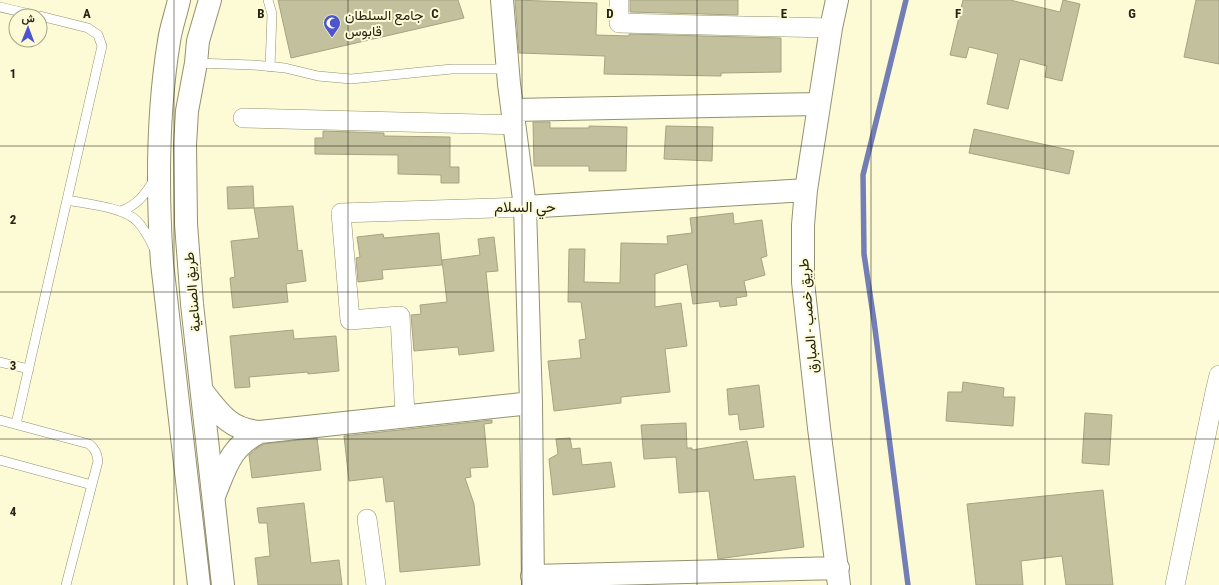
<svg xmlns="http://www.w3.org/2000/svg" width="1219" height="585" font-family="'Roboto Condensed',Vazirmatn,sans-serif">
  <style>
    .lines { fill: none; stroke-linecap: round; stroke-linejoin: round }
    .stream { stroke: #747eb6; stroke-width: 5.5 }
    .building { fill: #c2c09d; stroke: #a5a381 }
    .lane-casing { stroke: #92916f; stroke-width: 10 }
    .street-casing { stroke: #92916f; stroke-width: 20 }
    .secondary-casing { stroke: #92916f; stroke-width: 24 }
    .highway-casing { stroke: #92916f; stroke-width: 24 }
    .lane { stroke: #fff; stroke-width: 9 }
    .street { stroke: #fff; stroke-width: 19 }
    .secondary { stroke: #fff; stroke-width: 22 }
    .highway { stroke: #fff; stroke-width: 22 }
    .grid { fill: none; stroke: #232214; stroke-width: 1; stroke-opacity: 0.55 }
    .labels { text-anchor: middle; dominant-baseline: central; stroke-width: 4; stroke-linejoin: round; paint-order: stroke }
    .poi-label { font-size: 14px; fill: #232214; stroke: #fdfbd6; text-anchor: start }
    .street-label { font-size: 14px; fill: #232214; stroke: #fdfbd6 }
    .neighbourhood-label { font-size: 15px; fill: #232214; stroke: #fdfbd6 }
    .grid-label { font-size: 13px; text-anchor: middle; font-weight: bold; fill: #232214; stroke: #fdfbd6; stroke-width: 4; stroke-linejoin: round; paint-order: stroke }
  </style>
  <rect width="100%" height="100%" fill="#fdfbd6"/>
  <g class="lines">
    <path class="stream" d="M906,0L863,175L864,254L874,321L908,585"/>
  </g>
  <path class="building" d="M278,0H458L464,18L291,58Z
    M515,0L597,3L596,35L629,36V34L781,38V72L721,73V76L604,74L605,56L519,53Z
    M630,0H738V15L630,12Z
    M963,0H1010L1060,12L1063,0L1080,4L1062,81L1045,77L1047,66L1020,59L1008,109L987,104L998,54L969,47L966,58L950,55Z
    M1196,0H1219V64L1184,57Z
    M533,122H550V128H589V126L627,127L626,171H589V166H534Z
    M666,126L713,127L712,161L664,159Z
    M974,129L1074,151L1069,174L969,153Z
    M323,131L384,133V136L450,137V167H459V183H441V175L398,174V155L315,154V138H323Z
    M253,186L254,208L228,209L227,187Z
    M293,206L298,251L302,250L306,281L286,284L288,302L233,308L230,278L235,277L231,241L259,238L254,208Z
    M733,213L734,224L762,220L767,256L761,258L765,275L744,281L747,296L736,298L737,305L720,307L719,301L693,304L687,264L655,274V307L681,303L687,346L665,349L670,392L621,397V403L554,411L548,361L581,358L579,340L586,339L581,302H568L569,249H585L584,282L620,283L621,243L668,244L667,236L692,233L690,218Z
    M439,233L442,265L382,270L383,279L358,282L356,258L360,257L357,237L383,234L384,238Z
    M494,237L498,271L486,272L494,351L459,355L458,347L414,351L411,315L421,314L420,305L447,302L442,260L480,255L478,239Z
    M293,330L294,339L336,336L339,371L308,374V372L249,377L250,387L235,388L230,336Z
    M963,382L1004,388L1003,397H1015L1013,426L946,421L948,392H962Z
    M759,385L764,427L740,430L738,414L729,415L727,389Z
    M1085,413L1112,415L1109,465L1082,463Z
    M492,420V423L484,424L488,467L470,468L471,477L465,478L474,504L480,565L400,572L394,501L386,502L383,477L349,481L344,436Z
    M686,423L687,448H692V450L747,441L754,480L795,476L804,547L718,559L709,491L679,493L676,457L644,459L641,425Z
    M317,438L321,470L252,478L249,455L257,448L264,444Z
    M570,438L572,449L580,448L582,465L611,462L615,487L553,495L549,459L558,454L556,439Z
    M1103,490L1113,585H1066L1062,556L1021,561L1023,585H976L967,504Z
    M304,503L311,563L339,560L342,585H258L255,558L270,556L267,523H259L257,508Z"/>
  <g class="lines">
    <g class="lane-casing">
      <path id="lane" d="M268,0L272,14L270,67
        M0,7L38,16
        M196,63L253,65L285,68L318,76L351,79L452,69H508
        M67,200C87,204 123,207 137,221C145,229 150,240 155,250
        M121,211C139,204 144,195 154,180
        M0,362L29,369
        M0,420L89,444C95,449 97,453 98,461L66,585
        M16,424L102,46L98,35L88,28L40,16
        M0,460L92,485"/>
    </g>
    <g class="street-casing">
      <path id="street" d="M619,0V23L831,28
        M243,118L515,125
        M1219,375L1215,392H1219
        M405,415L400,316L350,320L341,213L525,207
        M367,519L376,585
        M1175,585L1215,392"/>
    </g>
    <g class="secondary-casing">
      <path id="secondary" d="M502,0L509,84L525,207L531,403L533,585
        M837,0L831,28L806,190L803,225V282L819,428L839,585
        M513,110L819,104
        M525,207L806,190
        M202,391C219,413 230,430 260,432L531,403
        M214,496C226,467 230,447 260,432
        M532,576L838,568"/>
    </g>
    <g class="highway-casing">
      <path id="highway" d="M179,0C176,14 171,27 169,41C157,115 157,189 162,263L199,585
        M210,0L198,41L196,63L187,111L185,145L186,224L192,304L223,585"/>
    </g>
    <use href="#lane" class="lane"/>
    <use href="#street" class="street"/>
    <use href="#secondary" class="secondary"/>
    <use href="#highway" class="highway"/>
  </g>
  <path class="grid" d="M174,0V585M348,0V585M522,0V585M697,0V585M871,0V585M1045,0V585M0,146H1219M0,292H1219M0,439H1219"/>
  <defs>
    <g id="mosque-pin" transform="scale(0.9)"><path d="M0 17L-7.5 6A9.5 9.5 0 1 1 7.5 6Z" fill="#4c55cb" stroke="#fdfbd6"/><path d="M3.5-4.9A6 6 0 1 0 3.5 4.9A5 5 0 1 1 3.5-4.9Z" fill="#fff"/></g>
  </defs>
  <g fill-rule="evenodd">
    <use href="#mosque-pin" x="332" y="23"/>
  </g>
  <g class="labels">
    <g class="poi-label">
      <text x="345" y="15">جامع السلطان<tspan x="345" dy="16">قابوس</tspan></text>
    </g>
    <g class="street-label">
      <text transform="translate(192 292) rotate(-95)">طريق الصناعية</text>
      <text transform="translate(808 316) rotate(-95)">طريق خصب - المبارق</text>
    </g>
    <g class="neighbourhood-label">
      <text x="525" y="207">حي السلام</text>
    </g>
  </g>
  <g class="grid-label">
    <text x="87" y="18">A</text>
    <text x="261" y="18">B</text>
    <text x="435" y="18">C</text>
    <text x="610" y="18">D</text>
    <text x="784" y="18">E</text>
    <text x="958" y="18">F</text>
    <text x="1132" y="18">G</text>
    <text x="13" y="78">1</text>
    <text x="13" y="224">2</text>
    <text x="13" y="370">3</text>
    <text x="13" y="516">4</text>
  </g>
  <g transform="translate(28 28) rotate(1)"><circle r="19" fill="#fdfbd6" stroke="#a6a488"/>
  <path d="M0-3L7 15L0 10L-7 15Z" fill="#4c55cb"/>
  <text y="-6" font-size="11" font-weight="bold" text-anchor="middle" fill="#232214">ش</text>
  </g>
</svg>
